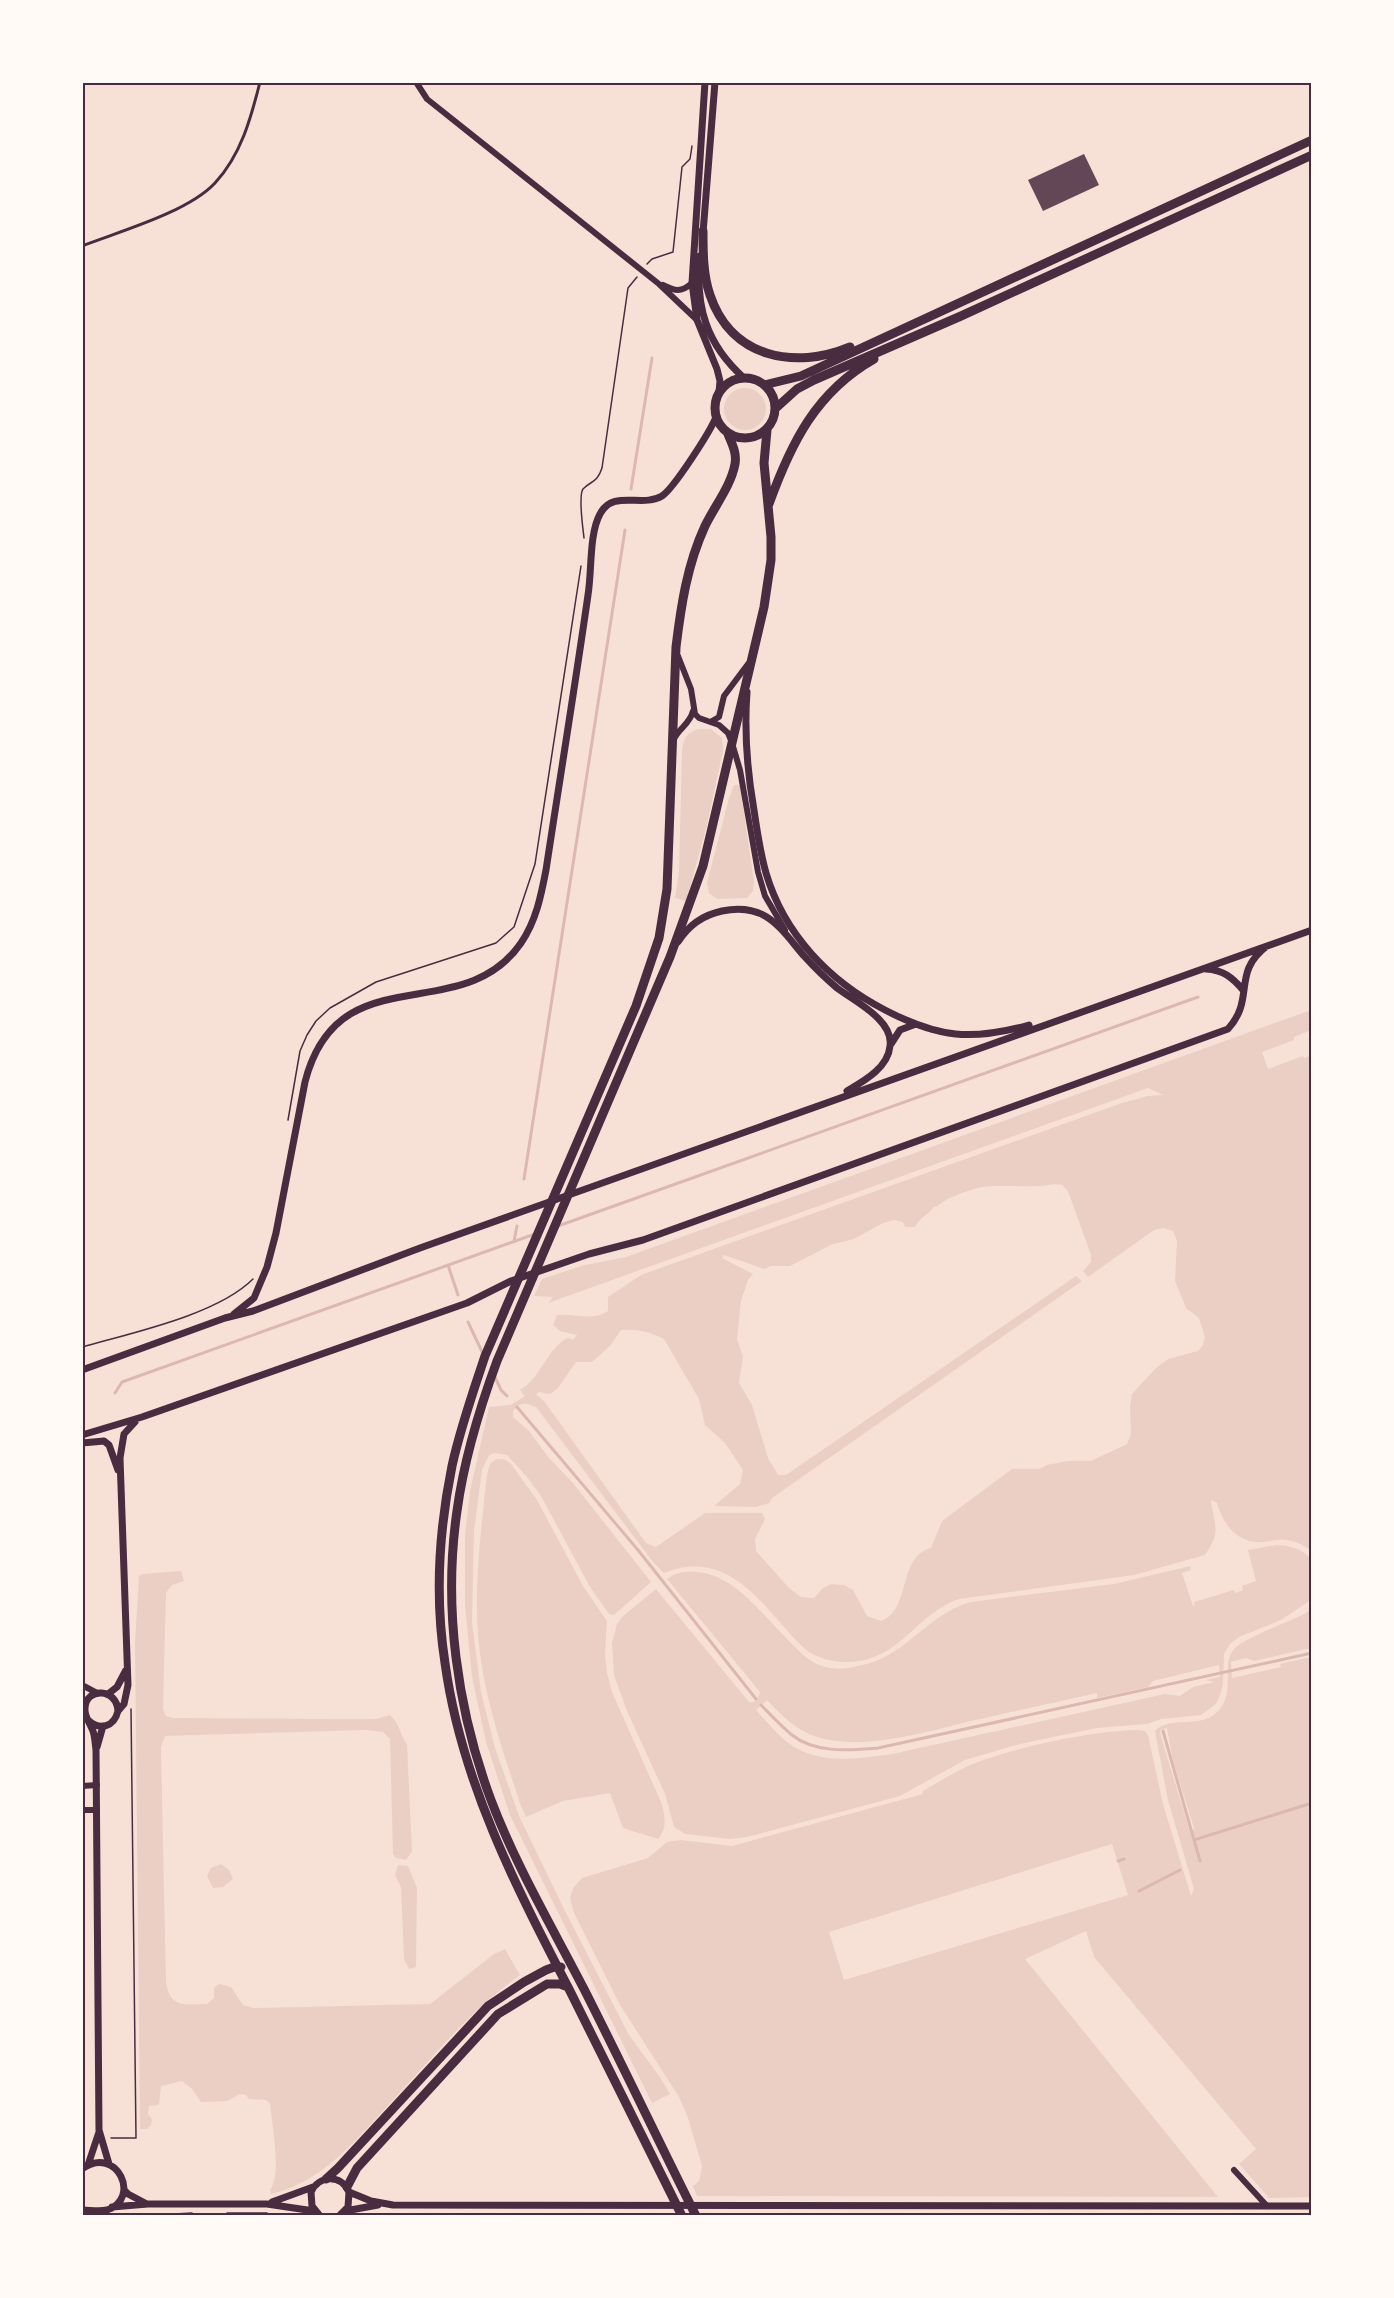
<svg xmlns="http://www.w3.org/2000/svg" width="1394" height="2298" font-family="'PT Sans',sans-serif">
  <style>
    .green { fill: #ebcfc5; fill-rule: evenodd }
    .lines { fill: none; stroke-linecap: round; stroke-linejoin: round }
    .stream { stroke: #dcb8b0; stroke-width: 3 }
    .building { fill: #644757 }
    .path { stroke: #4a2c40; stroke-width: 1.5 }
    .service { stroke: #4a2c40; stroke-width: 3 }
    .minor { stroke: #4a2c40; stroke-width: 6 }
    .tertiary { stroke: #4a2c40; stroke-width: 7 }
    .primary { stroke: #4a2c40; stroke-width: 9 }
    .neatline { fill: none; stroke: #4a2c40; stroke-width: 2 }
  </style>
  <rect width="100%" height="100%" fill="#f7e1d7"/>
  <path class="green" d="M724 409a21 21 0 1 1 42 0a21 21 0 1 1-42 0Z
    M698,729H711L722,738L723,751L706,829L686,901L675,898L679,872L682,750C684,737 687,733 698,729Z
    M734,785H740L754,882L753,891L747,898L717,899L709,893L707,883L729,798Z
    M1311,1010V1030L1294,1037V1040L1262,1052L1268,1069L1303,1056L1304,1058L1311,1055V1550C1303,1545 1296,1541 1286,1540C1277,1539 1267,1542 1258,1542C1236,1542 1222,1522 1217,1503L1211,1500C1214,1526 1222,1531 1205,1555L1134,1575L959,1599C920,1612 902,1654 860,1661C847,1663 831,1662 819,1657C805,1652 795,1639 785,1628C751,1589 719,1551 664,1573L653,1562L536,1407C525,1402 521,1402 513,1411V1417L529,1431L549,1458L573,1483L651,1582L614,1615L609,1614L590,1587L541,1496L527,1477L507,1455L495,1453L489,1455L482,1470L474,1531L472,1622L481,1692L495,1748L519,1816L565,1911L629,2035L660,2077L670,2094L652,2103L510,1815L486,1742L472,1677L465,1605V1535L470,1491L489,1407L511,1405L525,1396L520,1390C541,1378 547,1348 568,1338L573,1340L577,1335L560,1331L553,1325L557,1315C576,1313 590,1322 608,1311V1297L641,1275L1122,1103L1148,1096L1163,1095L1148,1088L548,1303L553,1297L534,1296L542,1279L585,1265L626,1257ZM1054,1184L1062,1185L1068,1191L1091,1255V1262L1083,1271L1088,1277L1154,1230L1163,1228L1173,1231L1177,1241L1175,1281L1186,1308L1199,1318L1205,1337L1203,1345L1198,1351L1168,1359L1156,1368L1132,1394L1130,1406L1131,1434L1127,1444L1091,1461H1068L1047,1465L1039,1469H1012L942,1521L931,1548C897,1556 912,1610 881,1621L867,1616L853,1590L844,1585L831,1584L822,1589L814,1598L801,1597L789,1588L756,1551L755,1539L765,1519L762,1513H705L656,1547L646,1543L544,1401L536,1394L539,1392L550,1394L558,1388L576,1362H592L610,1346L621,1330C637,1329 650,1332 664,1339L699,1399L705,1425L725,1443L743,1470L740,1484L714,1506L756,1507L769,1503L772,1498L1082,1281L1076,1276L786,1475H778L768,1458L752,1405L739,1383L743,1357L737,1339L741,1301L748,1280L753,1274L722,1258L724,1255L764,1269L771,1266H790L833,1244L854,1239L883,1223L894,1220L903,1222L905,1227H915C919,1218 928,1215 934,1207C939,1206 941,1203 946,1200C956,1195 971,1189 982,1187C1007,1184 1030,1189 1054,1184Z
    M496,1459H504L511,1464L537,1500L583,1586L607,1621L605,1655L607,1673L612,1692L661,1802C665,1816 668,1827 658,1839L623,1828L610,1793L563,1801L526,1817L521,1806C500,1743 478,1680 477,1613C476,1567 482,1521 487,1475L490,1464Z
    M1277,1545C1290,1546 1303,1548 1311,1560V1600L1281,1620L1239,1637L1230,1644L1224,1654L1223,1684L1220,1695L1216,1704L1201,1715L1161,1719L1147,1724L1097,1728L1020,1744L965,1760L900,1796L747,1837L730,1839L685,1834L674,1827L665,1794L627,1711L614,1675L612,1643L617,1624L623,1616L656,1589L749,1702C754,1704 759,1698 760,1692L667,1579C676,1572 686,1571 697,1572C736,1575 764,1617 790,1642C799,1651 809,1662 822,1666C834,1670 846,1669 858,1666C906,1658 926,1614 971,1602L1114,1584L1190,1566L1191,1570L1182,1573L1193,1606H1195L1194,1602L1234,1590L1236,1593L1243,1590L1242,1586L1256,1581L1248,1550ZM1219,1665L1220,1677L1205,1680L1214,1682L1193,1687L1180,1696L1165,1694L892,1754C863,1758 825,1764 798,1749C781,1740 769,1724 756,1710L767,1700C780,1714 795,1729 814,1736C864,1753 931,1730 980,1719C1019,1710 1058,1702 1097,1693V1698L1148,1687L1153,1681Z
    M181,1571L184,1581L172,1585L166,1593L163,1709L166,1716L173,1718L376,1719L390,1715C402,1727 398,1731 407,1744L412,1852L406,1860L396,1858L393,1854L390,1739L383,1732L366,1730L165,1736L161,1747L166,1983C171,2009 185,2004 207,2004L214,1998V1988L219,1984L231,1987L243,2005L253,2008L430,2004L494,1954L505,1949L520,1975C501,1989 484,2003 467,2020C438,2049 411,2081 383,2111C351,2146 319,2183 271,2194L270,2190C282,2175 272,2124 270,2104L266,2100L249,2099L246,2095L240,2094L227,2101L201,2102L192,2089L182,2081L161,2086L159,2105L149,2106L148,2114L152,2119L151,2125L147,2129H140L135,1642L139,1576L142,1574Z
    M1311,1608V1648L1254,1661L1246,1658L1231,1662L1232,1678L1281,1667L1280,1664L1311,1657V2197L1269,2198L1239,2164L1256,2149L1094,1957L1086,1931L1025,1959L1218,2197L697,2196L693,2186L699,2181L702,2166L688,2118L679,2097L620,2005L574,1913L570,1898L573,1888L582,1878L648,1858L667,1842L681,1840L732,1846L923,1794V1791C938,1782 953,1773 968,1766C1010,1748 1091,1731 1136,1730L1145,1731L1148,1735L1163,1804L1191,1896L1194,1889L1168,1800L1155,1731C1170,1715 1199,1729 1216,1713C1238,1694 1219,1664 1235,1648C1245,1638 1291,1621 1306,1613ZM1167,1728L1173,1761L1194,1828L1191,1835L1161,1737L1160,1730ZM1112,1844L1128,1895L844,1980L829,1932Z
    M221,1864L229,1870L233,1879L223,1887L213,1888L207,1876L211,1868Z
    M398,1865L408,1866L417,1888L416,1967L409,1969L404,1959L401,1887L395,1875Z"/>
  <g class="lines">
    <path class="stream" d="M631,489L652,358
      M524,1179L625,530
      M558,1226L1198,997
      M514,1241L517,1226
      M448,1265L458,1295
      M468,1322L484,1356
      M494,1375L501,1390L507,1396
      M115,1393L122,1382L535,1234
      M517,1407L638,1550L756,1699
      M761,1705C771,1715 781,1726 792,1735C816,1754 850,1750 878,1748L1312,1653
      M1163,1731L1200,1861
      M1194,1840L1312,1803
      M1118,1861L1124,1859
      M1139,1891L1180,1870"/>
  </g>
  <path class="building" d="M1084,154L1099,185L1043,211L1028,180Z"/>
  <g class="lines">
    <path class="path" d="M647,264L652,259L673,252L682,167L690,159L692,146
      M584,538C583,528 578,496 583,489C592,480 597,483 602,468L628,288L637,277
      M288,1120L300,1051L307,1035L316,1021L330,1008L376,982L496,943L514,927L535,864L581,566
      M82,1347C131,1333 217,1315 253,1279
      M111,2138H136L131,1709
      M227,2213H267
      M376,2215H671
      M706,2215H737
      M139,2216L192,2213"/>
    <path class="service" d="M82,246C121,231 188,212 215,183C241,155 251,118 260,82"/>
    <path class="minor" d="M416,82L427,99L659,284L697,320
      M663,285C675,291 681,293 692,283
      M678,656L691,689L695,714L699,718L719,725L728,733L732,743L740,770L758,872L765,896L785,930
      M712,721L719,717L724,696L748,664
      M674,739C679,728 690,724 693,711
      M82,1685L97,1693
      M82,1786L97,1785
      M82,1810H97
      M1234,2170L1267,2206"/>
    <path class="tertiary" d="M705,82L692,283L697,320L717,369L720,381L719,392
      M703,233L715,82
      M700,256C695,306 706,344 744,378
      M747,692C744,733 747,770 754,810C757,831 760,852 766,873C784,934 829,981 885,1010C939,1038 971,1041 1029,1025
      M678,942C688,926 703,915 722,911C766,902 780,928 804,956C814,967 825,978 837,988C854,1001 894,1020 890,1046C888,1068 864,1081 847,1091
      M1206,969C1223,970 1232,977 1243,990
      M891,1044L900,1030L916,1024
      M234,1314L254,1298L267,1267L276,1233L305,1082C338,953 462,1029 521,943C536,921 541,896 546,870C560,778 575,686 588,595C592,571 589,534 600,514C613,489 642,508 662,496C674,488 710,432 716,417
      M82,1370L225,1318L253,1311L420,1248L1312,930
      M82,1435L142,1417L467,1303L511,1281L589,1254L643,1240L1228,1029C1256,998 1231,973 1267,946
      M82,1443L104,1441L109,1445L118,1470
      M108,1694L117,1687L126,1670
      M118,1711L124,1704L128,1685L120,1458L124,1434L135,1422
      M88,1720C100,1731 114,1727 118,1711C117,1688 86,1687 85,1708C84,1716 90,1723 93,1731C95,1737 95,1743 96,1750L99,2130L109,2164
      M97,1747L103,1726
      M88,2165L99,2132
      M82,2169C117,2144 142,2199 107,2210C99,2212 90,2210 82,2210
      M124,2190L128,2194L145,2203
      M349,2192L371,2201L393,2205L1312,2206
      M272,2202L313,2187
      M112,2207L148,2204H267L314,2211
      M345,2211L378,2205
      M320,2216L312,2206L311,2192C319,2175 341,2174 349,2192L348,2207L339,2216"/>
    <path class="primary" d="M703,231C703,252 703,275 710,295C731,358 795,370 850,347
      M715 408a30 30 0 1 1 60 0a30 30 0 1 1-60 0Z
      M764,385L801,376L1312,140
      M776,408L797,389L814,380L961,316L1312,155
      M769,504C791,443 816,392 874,359
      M326,2179L338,2168L488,2006L524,1982L546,1970L557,1966L561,1967
      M347,2187L357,2168L498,2014L547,1984H560L568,1987
      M682,2216C644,2140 607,2064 569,1989C515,1885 461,1780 445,1663C435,1599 439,1530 452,1466C460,1429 473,1392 485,1356L636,1006L659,938L667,889L676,647C681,606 687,565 705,526C714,507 731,486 735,464C737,453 732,444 728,434
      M696,2216C658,2140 622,2064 584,1989C552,1927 516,1866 491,1800C457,1709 443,1607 457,1511C464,1459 479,1410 497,1361L670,957L703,866L764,607L771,560V537L764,463L767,430"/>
  </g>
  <rect width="1394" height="2298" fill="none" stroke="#fffaf5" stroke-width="168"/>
  <rect x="84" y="84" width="1226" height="2130" class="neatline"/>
</svg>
